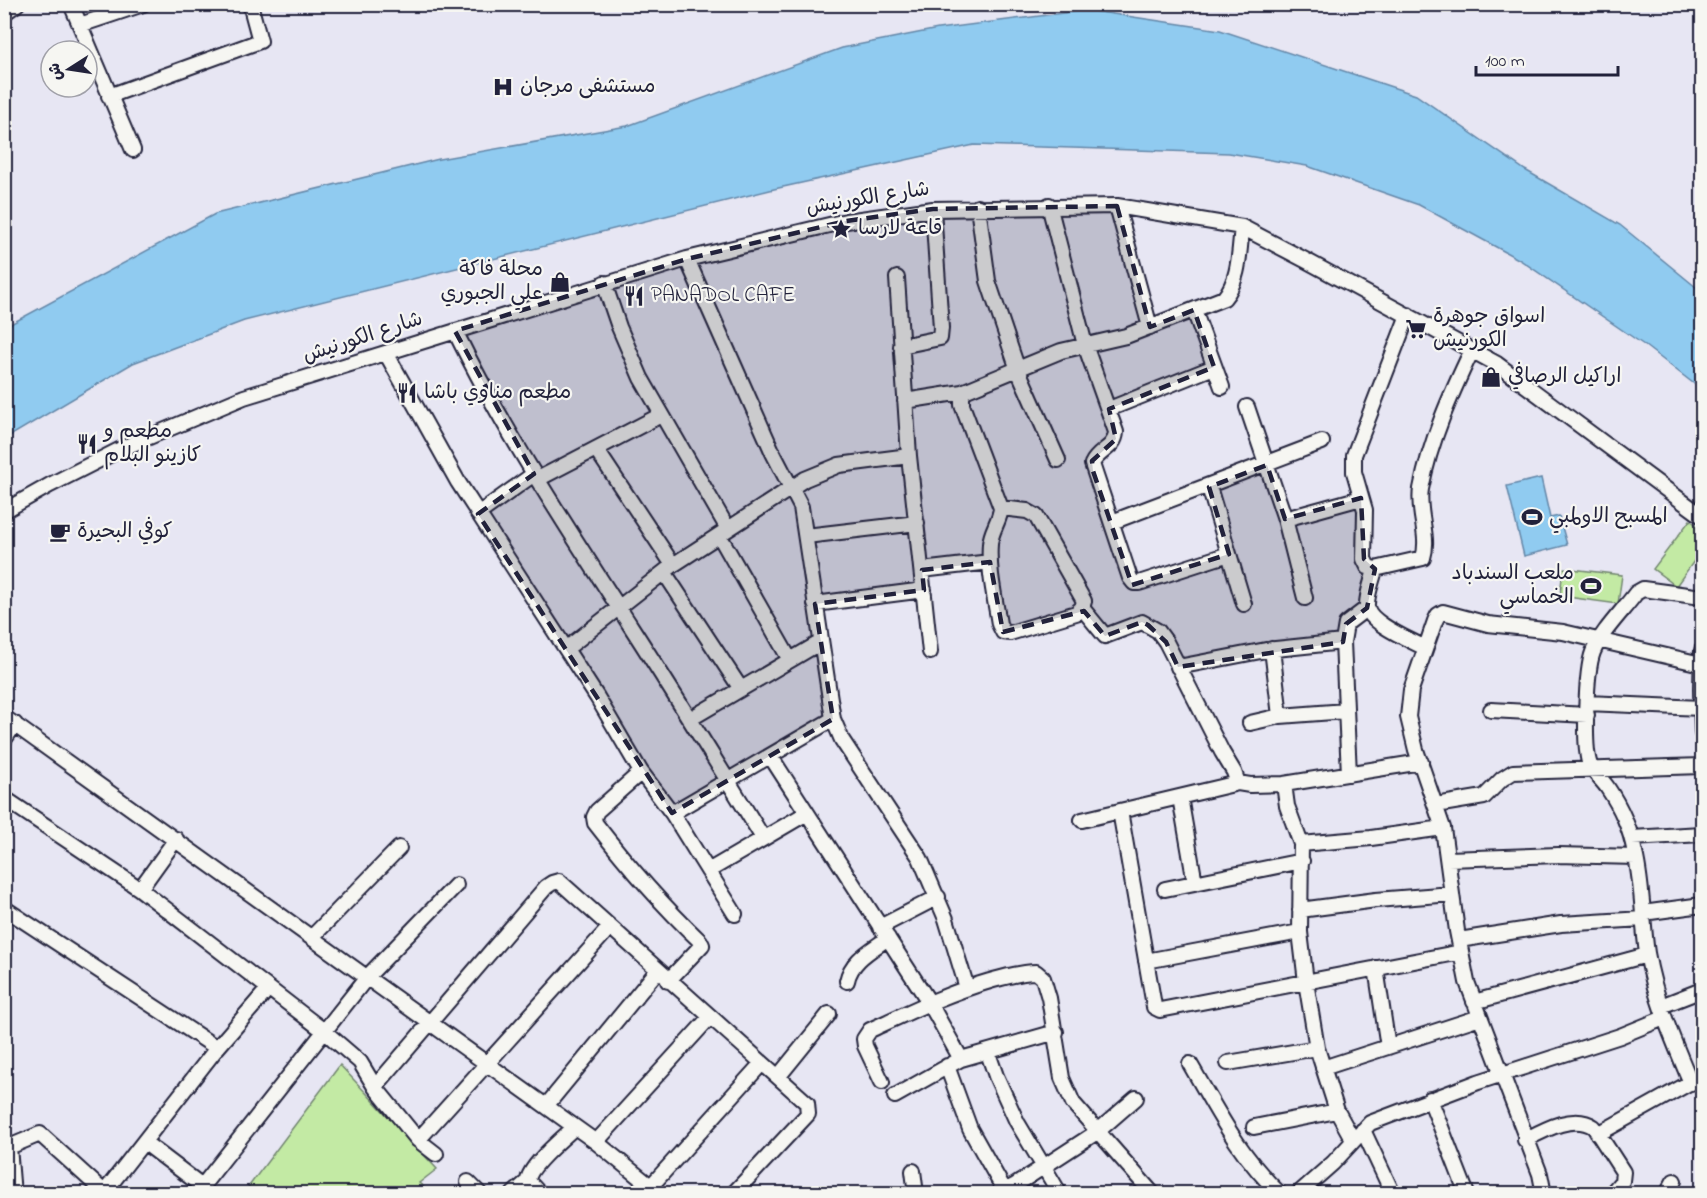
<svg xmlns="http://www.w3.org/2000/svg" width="1707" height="1198" font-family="'Indie Flower','Playpen Sans Arabic',sans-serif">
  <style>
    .green { fill: #c3eaa4; stroke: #728670; stroke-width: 1.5 }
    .water { fill: #90cbf0; stroke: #6487a8; stroke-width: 1.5 }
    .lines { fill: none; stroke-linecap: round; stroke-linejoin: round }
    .minor-casing { stroke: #22223b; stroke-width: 18 }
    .minor { stroke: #f6f6f2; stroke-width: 14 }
    .marked { fill: #22223b; fill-opacity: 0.2; stroke: #22223b; stroke-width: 4.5; stroke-dasharray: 12 8; stroke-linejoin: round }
    .labels { text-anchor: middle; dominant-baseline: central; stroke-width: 4.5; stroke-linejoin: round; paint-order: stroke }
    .poi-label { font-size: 21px; fill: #22223b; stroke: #f6f6f2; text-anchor: start }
    .street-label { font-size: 21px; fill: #22223b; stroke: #f6f6f2 }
  </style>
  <rect width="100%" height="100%" fill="#e7e6f3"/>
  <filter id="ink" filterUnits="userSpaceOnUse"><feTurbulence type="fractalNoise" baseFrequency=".0167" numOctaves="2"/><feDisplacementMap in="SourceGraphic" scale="12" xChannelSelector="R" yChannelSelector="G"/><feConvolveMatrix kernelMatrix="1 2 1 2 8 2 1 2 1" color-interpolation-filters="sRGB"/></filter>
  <g filter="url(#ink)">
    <path class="green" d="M1690,520L1702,529V550L1676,586L1653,569Z
      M1563,568L1622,575L1618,604L1560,596Z
      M340,1065L437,1169L419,1183L431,1193L243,1194Z"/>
    <path class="water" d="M1086,10L1220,30L1416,95L1525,170L1620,225L1702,292V390L1644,345L1520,260L1419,205L1307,166L1229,153L974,145L774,189L244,321L133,363L5,439V327L215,214L439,159L627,126L842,48L938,29Z
      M1541,478L1550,518L1559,516L1567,545L1524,556L1507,486Z"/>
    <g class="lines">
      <g class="minor-casing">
        <path id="minor" d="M71,4L133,150
          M4,13L17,4
          M80,25L143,4
          M109,96L260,41L250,4
          M1049,205L1085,345L1116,432C1115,449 1098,450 1092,464L1130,578L1134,583H1139L1229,554
          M1117,206L1150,327
          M978,207L988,281L1018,370L1058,460
          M687,259L773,453L801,507L833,719L842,740L920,858L946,919L967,988
          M897,278L909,456L930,652
          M604,283L619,327L641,378L728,529
          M1194,310L1222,387
          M1408,315L1354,455V472L1365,510L1364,559L1368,567L1375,569L1423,558C1430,536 1417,512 1421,489C1430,441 1451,394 1472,350
          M455,331C505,433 568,529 630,625C675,695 719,766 763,838
          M901,346L940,338L941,328L933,209
          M386,353L458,482L597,697L641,772L672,813L735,914
          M905,401L962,392
          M1247,407L1285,519L1305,598
          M1109,409L1214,367
          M596,449L673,565
          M538,479L661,415
          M1209,487L1244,604
          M1001,508L1027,511L1036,516L1084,601L1082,608L1076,613L1010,633L1003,632L999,624C995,598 988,570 990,544C991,530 1000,521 1001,508L962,405V392L1061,351L1126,336L1224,298C1240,279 1239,251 1242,227
          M4,511L50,485L123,448L244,397L687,259L846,221L933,209L1117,206L1242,227L1307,261L1497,364L1702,516
          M478,514L534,474
          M1285,519L1361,498
          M1112,522L1322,442
          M719,535L790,660
          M806,536L917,523
          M1375,569C1373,580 1366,595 1367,607C1370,624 1411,640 1425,648
          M922,570L990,562
          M664,572L741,689
          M815,604L924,590
          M1082,608L1105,636L1142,622L1158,631L1166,642L1222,752L1234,772L1238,783L1250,785L1284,784L1421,762
          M566,649L673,565L805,479L839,465L909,456
          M1272,649L1280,716
          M1702,650L1701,689L1702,733
          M1178,667L1266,650L1343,642
          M1587,703L1701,708
          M1491,710L1587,715
          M4,717L596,1142L660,1194
          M690,719L821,642
          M1250,723L1280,716L1346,711
          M4,740L15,724
          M771,757L929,1002L961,1059
          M641,772L597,811L594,817L595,823C629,867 660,903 700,941L702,945L668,981
          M1349,774L1343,642L1346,624L1367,608
          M1284,784L1287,806L1301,844L1300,932L1306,982L1317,1048L1337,1111L1353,1140
          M1180,797L1195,883
          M4,798L140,889L324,1031L360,1062L375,1087L418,1140L436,1154
          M1436,805L1484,797L1502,779L1513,772L1702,766
          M1120,811L1153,1000L1154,1007L1160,1010L1461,952
          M672,813L833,719
          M1082,820L1238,783
          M1632,838L1702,834
          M1301,844L1371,838L1443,828
          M1448,859L1558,855L1636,857
          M708,871L807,813
          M140,889L176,839
          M1165,889L1302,861
          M4,908L217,1048
          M1300,910L1376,900L1452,894
          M1643,913L1702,905
          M880,927L938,897
          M312,937L399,848
          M1459,940L1561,924L1643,919
          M1146,961L1300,932
          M1376,968L1388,1047
          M847,981C851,960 872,950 888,938
          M1474,1002L1647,955
          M1661,1006L1702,990
          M988,1053L996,1076L1017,1122L1060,1194
          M1228,1063L1317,1048
          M1190,1064C1218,1112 1239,1155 1280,1194
          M947,1066L970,1129L1002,1186L1008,1189L1014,1186L1097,1132L1136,1098
          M1323,1068L1480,1017
          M778,1077L829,1014
          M882,1082L865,1046L864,1039L870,1030C909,1012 948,993 990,981C1006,977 1020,972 1036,972L1043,978L1049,998L1062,1078L1073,1103L1153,1194
          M1691,1083C1673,1040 1655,999 1647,953C1642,920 1643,886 1635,853C1630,828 1622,809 1607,787C1602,780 1594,773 1590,765C1583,748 1586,670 1593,652C1602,631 1622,612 1636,593L1643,589L1702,597
          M375,1087L546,887L552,883L559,881L807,1103L808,1114L733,1194
          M895,1096L961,1059L1056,1032
          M1430,1099L1467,1194
          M546,1106L658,970
          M1254,1127L1337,1111
          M1363,1130L1393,1194
          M1598,1134L1702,1076
          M418,1140L610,927
          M1525,1140C1544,1130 1574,1113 1594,1127L1623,1172L1622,1181L1611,1194
          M144,1142L202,1186
          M596,1142L710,1017
          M913,1171L916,1194
          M468,1182L480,1194
          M651,1186L762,1063
          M13,1194L9,1147L40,1134L104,1192
          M103,1194L217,1048L268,989
          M196,1194L368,976L456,885
          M513,1194L528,1181
          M540,1194L528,1181C528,1167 564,1137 575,1127
          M1298,1194L1333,1163L1370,1123L1478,1082L1620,1036L1664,1018
          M1544,1194L1540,1174L1467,982L1457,931L1443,828L1416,750L1408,717L1411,690L1435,621L1438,615L1443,612L1488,624L1563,632L1701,664
          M1667,1194L1674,1181"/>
      </g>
      <use href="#minor" class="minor"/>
    </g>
  </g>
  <path class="marked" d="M1117,206L1150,327L1194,310L1214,367L1109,409L1116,439L1092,461L1093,471L1132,585L1229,554L1209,487L1267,465L1285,519L1361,498L1364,559L1375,569L1367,608L1346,624L1343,642L1178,667L1166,642L1148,625L1142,622L1105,636L1084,611L1003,632L990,562L922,570L924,590L815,604L833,719L672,813L478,514L534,474L455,331L687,259L846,221L933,209Z"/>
  <defs>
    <g id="hospital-bare" transform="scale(1.62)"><path d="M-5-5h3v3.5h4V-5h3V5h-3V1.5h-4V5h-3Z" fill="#22223b" stroke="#f6f6f2" stroke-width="2.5" paint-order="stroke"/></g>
    <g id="sight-bare" transform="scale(1.62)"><path d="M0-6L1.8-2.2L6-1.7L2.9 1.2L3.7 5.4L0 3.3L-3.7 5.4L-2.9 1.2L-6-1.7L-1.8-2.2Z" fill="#22223b" stroke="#f6f6f2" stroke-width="2.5" paint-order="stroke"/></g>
    <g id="shop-bare" transform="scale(1.62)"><path d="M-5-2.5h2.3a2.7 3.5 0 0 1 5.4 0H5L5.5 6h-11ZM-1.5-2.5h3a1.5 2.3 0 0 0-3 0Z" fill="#22223b" stroke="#f6f6f2" stroke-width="2.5" paint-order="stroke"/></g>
    <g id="restaurant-bare" transform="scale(1.62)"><path d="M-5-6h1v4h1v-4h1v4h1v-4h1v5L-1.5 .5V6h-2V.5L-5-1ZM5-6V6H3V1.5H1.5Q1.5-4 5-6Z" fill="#22223b" stroke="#f6f6f2" stroke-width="2.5" paint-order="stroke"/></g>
    <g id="supermarket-bare" transform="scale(1.62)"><path d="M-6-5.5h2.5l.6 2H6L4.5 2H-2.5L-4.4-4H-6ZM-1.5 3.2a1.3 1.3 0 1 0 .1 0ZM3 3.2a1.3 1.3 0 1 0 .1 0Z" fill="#22223b" stroke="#f6f6f2" stroke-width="2.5" paint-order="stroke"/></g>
    <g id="stadium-bare" transform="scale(1.62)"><path d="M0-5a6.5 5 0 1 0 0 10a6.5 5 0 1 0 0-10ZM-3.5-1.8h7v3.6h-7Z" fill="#22223b" stroke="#f6f6f2" stroke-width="2.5" paint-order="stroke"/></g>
    <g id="cafe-bare" transform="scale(1.62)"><path d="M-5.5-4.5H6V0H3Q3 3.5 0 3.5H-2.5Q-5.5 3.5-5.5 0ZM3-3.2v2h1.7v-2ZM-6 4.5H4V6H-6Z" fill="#22223b" stroke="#f6f6f2" stroke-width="2.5" paint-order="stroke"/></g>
  </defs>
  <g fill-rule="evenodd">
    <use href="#hospital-bare" x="503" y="87"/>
    <use href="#sight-bare" x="841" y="229"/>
    <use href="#shop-bare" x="560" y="282"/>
    <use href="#restaurant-bare" x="634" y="296"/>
    <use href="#supermarket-bare" x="1416" y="329"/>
    <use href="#shop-bare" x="1491" y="377"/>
    <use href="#restaurant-bare" x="407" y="393"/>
    <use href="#restaurant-bare" x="87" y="444"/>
    <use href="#stadium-bare" x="1532" y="517"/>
    <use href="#cafe-bare" x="60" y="532"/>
    <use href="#stadium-bare" x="1591" y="586"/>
  </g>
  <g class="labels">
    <g class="poi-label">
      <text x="520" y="87">مستشفى مرجان</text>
      <text x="858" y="229">قاعة لارسا</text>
      <text x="543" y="270" text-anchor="end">محلة فاكة<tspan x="543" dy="24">علي الجبوري</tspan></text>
      <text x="651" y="296">PANADOL CAFE</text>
      <text x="1433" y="317">اسواق جوهرة<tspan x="1433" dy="24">الكورنيش</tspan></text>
      <text x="1508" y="377">اراكيل الرصافي</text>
      <text x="424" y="393">مطعم مناوي باشا</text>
      <text x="104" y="432">مطعم و<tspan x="104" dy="24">كازينو البلام</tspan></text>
      <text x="1549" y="517">المسبح الاولمبي</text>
      <text x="77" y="532">كوفي البحيرة</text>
      <text x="1574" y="574" text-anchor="end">ملعب السندباد<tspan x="1574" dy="24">الخماسي</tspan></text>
    </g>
    <g class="street-label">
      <text transform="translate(868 199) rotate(-9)">شارع الكورنيش</text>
      <text transform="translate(363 338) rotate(-18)">شارع الكورنيش</text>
    </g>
  </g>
  <rect width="1707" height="1198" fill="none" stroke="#f6f6f2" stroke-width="24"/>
  <rect x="12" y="12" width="1683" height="1174" fill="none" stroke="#22223b" stroke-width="2" filter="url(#ink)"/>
  <g transform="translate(69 69) rotate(258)"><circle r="28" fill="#f6f6f2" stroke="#a1a1a9" stroke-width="1.5"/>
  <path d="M0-4.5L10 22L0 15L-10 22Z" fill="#22223b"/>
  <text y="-9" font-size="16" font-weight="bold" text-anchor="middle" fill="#22223b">ش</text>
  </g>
  <path d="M1476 66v9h142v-9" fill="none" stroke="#22223b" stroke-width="3"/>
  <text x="1485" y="66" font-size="18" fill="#22223b" stroke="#f6f6f2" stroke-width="4.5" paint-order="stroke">100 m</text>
</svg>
